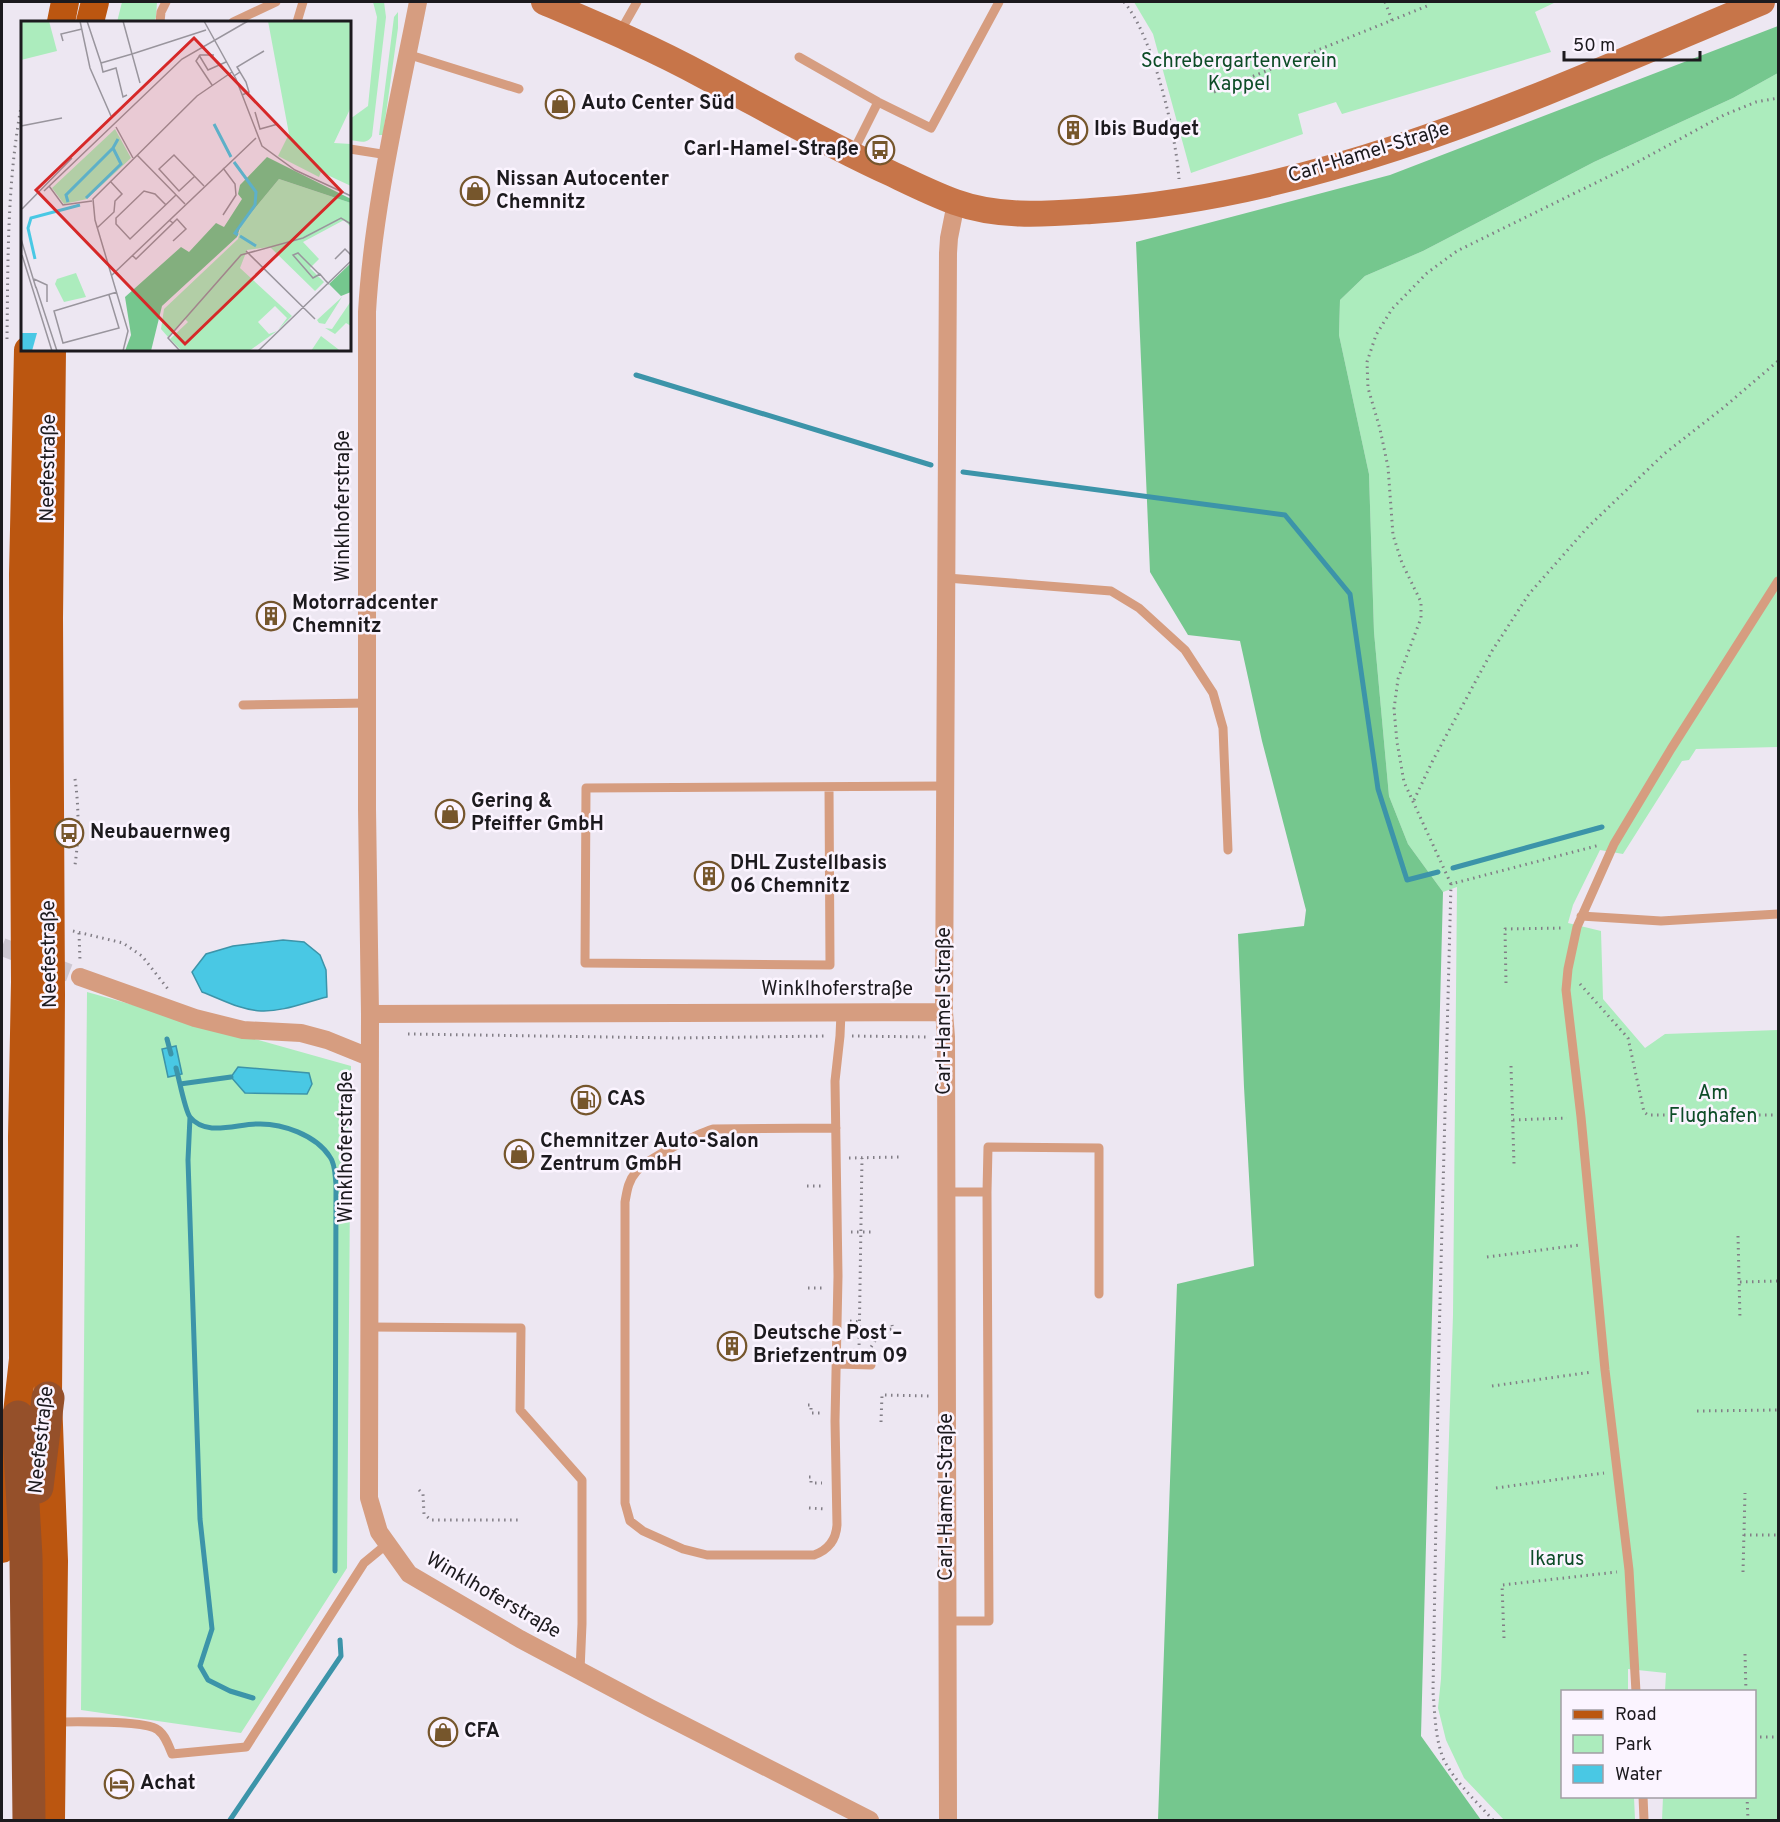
<svg xmlns="http://www.w3.org/2000/svg" width="1780" height="1822" font-family="Overpass,sans-serif">
  <style>
    .green { fill: #acecbd }
    .forest { fill: #75c78e }
    .water { fill: #49c8e4; stroke: #3c94a9; stroke-width: 1.5 }
    .lines { fill: none; stroke-linecap: round; stroke-linejoin: round }
    .stream { stroke: #3c94a9; stroke-width: 5 }
    .street-tunnel { stroke: #cec8d2; stroke-width: 18; stroke-dasharray: 18 9; stroke-linecap: butt }
    .path { stroke: #827e86; stroke-width: 3; stroke-dasharray: 1.5 4.5; stroke-linecap: butt }
    .lane { stroke: #d69d80; stroke-width: 9 }
    .street { stroke: #d69d80; stroke-width: 18 }
    .secondary { stroke: #c77549; stroke-width: 26 }
    .primary { stroke: #bb5610; stroke-width: 28 }
    .highway { stroke: #95502a; stroke-width: 33 }
    .labels { text-anchor: middle; dominant-baseline: central; stroke-width: 5; stroke-linejoin: round; paint-order: stroke }
    .park-label { font-size: 20px; fill: #0d4c27; stroke: #fbf4ff }
    .poi-label { font-size: 20px; font-weight: bold; fill: #1c1a1e; stroke: #fbf4ff; text-anchor: start }
    .street-label { font-size: 20px; fill: #1c1a1e; stroke: #fbf4ff }
    .inset-river { fill: none; stroke: #49c8e4; stroke-width: 3 }
    .inset-road { fill: none; stroke: #99959d; stroke-width: 1.5 }
    .view { fill: #d62828; fill-opacity: 0.15; stroke: #d62828; stroke-width: 3 }
    .inset-edge { fill: none; stroke: #1c1a1e; stroke-width: 3 }
  </style>
  <rect width="100%" height="100%" fill="#ede7f2"/>
  <path class="green" d="M122,2H157L156,17L154,22H117Z
    M373,2H384L386,17L372,136C367,145 359,141 350,140V119L368,106L377,17Z
    M1134,2H1556L1535,12L1551,52L1342,114L1336,102L1298,114L1303,134L1191,173L1153,34Z
    M398,12V28L383,135H379L394,17Z
    M1778,73V747L1696,749L1689,760L1682,761L1623,854L1600,850L1573,905L1568,923L1601,931L1603,999L1645,1048L1665,1034L1778,1030V1820H1662L1663,1797L1754,1796V1692L1665,1691L1666,1673L1628,1669V1691L1562,1692V1796L1634,1797L1635,1820H1504L1464,1778L1446,1740L1438,1708L1441,1679L1453,1315L1457,887L1443,892L1408,844L1389,796L1374,632L1369,474L1339,335L1340,300L1365,276L1423,251L1594,162L1733,98Z
    M87,992L351,1066L347,1568L241,1733L81,1710Z"/>
  <path class="forest" d="M1778,26V73L1733,98L1594,162L1423,251L1365,276L1340,300L1339,335L1369,474L1374,632L1389,796L1408,844L1443,892L1421,1736L1481,1820H1158L1177,1284L1254,1266L1244,1087L1238,934L1304,926L1306,910L1262,741L1240,641L1188,635L1150,572L1136,242L1390,175Z"/>
  <path class="water" d="M283,940L304,942L320,955L326,970L327,997C306,1002 282,1012 261,1011C240,1010 221,999 202,992L192,972L206,954L233,946Z
    M176,1046L182,1074L168,1077L162,1049Z
    M238,1067L309,1073L312,1084L307,1094L245,1093L231,1077Z"/>
  <g class="lines">
    <path class="stream" d="M636,375L931,465
      M963,472L1285,515L1350,594L1378,789L1407,880L1438,872
      M1453,868L1602,827
      M167,1039L171,1054
      M176,1068C179,1078 185,1111 190,1117C206,1137 236,1124 257,1124C282,1123 316,1135 330,1157C335,1163 335,1175 336,1184L335,1571
      M180,1084L231,1077
      M190,1117L188,1160L200,1519L212,1629L200,1666L208,1680L230,1691L253,1698
      M230,1820L341,1656L340,1640"/>
    <path class="street-tunnel" d="M2,947L80,977"/>
    <path class="path" d="M1124,2C1153,36 1176,134 1179,179
      M1385,2L1392,20
      M1214,92L1427,6
      M7,339C8,260 7,180 22,102
      M75,779C79,807 79,837 75,865
      M1414,800L1433,760L1492,651L1529,594L1587,528L1664,454L1723,408L1778,361
      M1451,884L1404,782L1397,742L1394,709L1398,679L1421,618V602L1402,563L1393,535L1388,467L1380,429L1368,388L1367,362L1376,335L1392,309L1427,273L1457,251L1632,165L1724,115L1756,102L1778,98
      M73,931L123,943L142,956L168,989
      M79,933L80,961
      M1506,983L1505,929L1563,928
      M1580,984L1628,1038L1644,1112L1648,1115H1778
      M408,1034L676,1038L827,1036
      M852,1036L929,1037
      M1511,1066L1514,1164
      M1513,1120L1567,1118
      M849,1158L899,1157
      M807,1186H824
      M851,1232H873
      M1738,1236L1740,1320
      M1487,1257L1580,1245
      M1740,1282L1778,1281
      M808,1288H824
      M850,1321L860,1322
      M860,1332L893,1329L892,1325
      M859,1351L862,1158
      M868,1352L881,1331
      M1492,1386L1592,1372
      M808,1405H811V1413H821
      M1697,1411L1778,1410
      M881,1422L882,1395L931,1396
      M809,1477H811V1483H822
      M1496,1488L1604,1473
      M419,1490L423,1494L424,1514L431,1520H518
      M809,1508L825,1509
      M1744,1535H1778
      M1743,1572L1745,1493
      M1504,1638L1502,1585L1617,1572
      M1745,1654L1746,1692
      M1754,1737H1778
      M1747,1796L1748,1820
      M1493,1820C1476,1801 1454,1781 1443,1758C1435,1737 1435,1714 1433,1692L1439,1341L1451,884L1600,845"/>
    <path class="lane" d="M160,22L161,12L166,2
      M233,22L276,2
      M297,22L303,2
      M620,32L637,2
      M407,54L519,89
      M799,57L878,102L931,128L999,2
      M350,149L388,155
      M852,154L878,102
      M947,578L1111,591L1139,608L1185,650L1213,693L1223,728L1228,850
      M243,705L368,703
      M829,787L830,965L585,963L586,788L946,786
      M1581,916L1661,921L1778,914
      M836,1128L713,1129C697,1134 646,1159 636,1172C628,1181 627,1191 625,1202V1503L630,1521L643,1531L683,1549L707,1555H814C828,1550 836,1540 837,1525L835,1421L838,1276L835,1081L840,1036L841,1013
      M946,1192H987L989,1621H947
      M987,1192L988,1147L1099,1148V1294
      M369,1327L521,1328L520,1410L582,1480V1624L580,1671
      M836,1364L871,1365
      M1636,1692L1629,1570L1605,1370L1581,1117L1566,990L1568,969L1577,927L1614,844L1671,749L1778,581
      M55,1722C74,1722 145,1720 158,1730C165,1735 169,1746 172,1754L246,1747L364,1563L387,1544
      M1643,1796L1644,1820"/>
    <path class="street" d="M418,2C398,104 373,208 367,312V809L370,1014L369,1498L379,1532L409,1574L520,1639L650,1708L870,1820
      M80,977L195,1018L243,1030L301,1033L327,1040L369,1057
      M370,1014L944,1012
      M948,1820L946,1037L944,1012L948,253L949,238L956,203"/>
    <path class="secondary" d="M544,2C598,25 653,48 704,76C766,109 826,144 890,173C911,183 933,194 955,202C999,218 1046,214 1091,211C1328,196 1547,92 1762,2"/>
    <path class="primary" d="M61,22L65,2
      M90,22L95,2
      M2,1549L23,1359L22,1137L25,982L23,574L28,350
      M51,1820L54,1561L48,1398L51,995L49,618L52,350"/>
    <path class="highway" d="M18,1417L26,1557L29,1820
      M37,1487L48,1398"/>
  </g>
  <defs>
    <g id="shop-ring" transform="scale(1.5)"><circle r="9.5" fill="#fbf4ff" stroke="#76562c" stroke-width="1.5"/><path d="M-5-2.5h2.3a2.7 3.5 0 0 1 5.4 0H5L5.5 6h-11ZM-1.5-2.5h3a1.5 2.3 0 0 0-3 0Z" fill="#76562c"/></g>
    <g id="building-ring" transform="scale(1.5)"><circle r="9.5" fill="#fbf4ff" stroke="#76562c" stroke-width="1.5"/><path d="M-4-6H4V6H1V3H-1V6H-4ZM-2.5-4.3h1.7v1.8h-1.7ZM.8-4.3h1.7v1.8H.8ZM-2.5-1h1.7V.8h-1.7ZM.8-1h1.7V.8H.8Z" fill="#76562c"/></g>
    <g id="bus-ring" transform="scale(1.5)"><circle r="9.5" fill="#fbf4ff" stroke="#76562c" stroke-width="1.5"/><path d="M-5-6H5V4H4V6H2V4H-2V6H-4V4H-5ZM-3.5-4V0h7V-4ZM-3.5 1.2v1.5H-2V1.2ZM2 1.2v1.5H3.5V1.2Z" fill="#76562c"/></g>
    <g id="fuel-ring" transform="scale(1.5)"><circle r="9.5" fill="#fbf4ff" stroke="#76562c" stroke-width="1.5"/><path d="M-5.5-6h7V0h2V4h1.3V-2.5L3-4.5l.8-.8L6-3V5H2.5V1h-1V6h-7ZM-4.2-4.7v3.2H.2V-4.7Z" fill="#76562c"/></g>
    <g id="hotel-ring" transform="scale(1.5)"><circle r="9.5" fill="#fbf4ff" stroke="#76562c" stroke-width="1.5"/><path d="M-6-4.5h1.5V1H6V5H4.5V3h-9V5H-6ZM-4 0a1.8 1.8 0 1 1 3.6 0ZM.5 0V-2.5h3Q6-2.5 6 0Z" fill="#76562c"/></g>
  </defs>
  <g fill-rule="evenodd">
    <use href="#shop-ring" x="560" y="104"/>
    <use href="#building-ring" x="1073" y="130"/>
    <use href="#bus-ring" x="880" y="150"/>
    <use href="#shop-ring" x="475" y="191"/>
    <use href="#building-ring" x="271" y="616"/>
    <use href="#shop-ring" x="450" y="814"/>
    <use href="#bus-ring" x="69" y="833"/>
    <use href="#building-ring" x="709" y="876"/>
    <use href="#fuel-ring" x="586" y="1100"/>
    <use href="#shop-ring" x="519" y="1154"/>
    <use href="#building-ring" x="732" y="1346"/>
    <use href="#shop-ring" x="443" y="1732"/>
    <use href="#hotel-ring" x="119" y="1784"/>
  </g>
  <g class="labels">
    <g class="park-label">
      <text x="1239" y="62">Schrebergartenverein<tspan x="1239" dy="23">Kappel</tspan></text>
      <text x="1713" y="1094">Am<tspan x="1713" dy="23">Flughafen</tspan></text>
      <text x="1557" y="1560">Ikarus</text>
    </g>
    <g class="poi-label">
      <text x="581" y="104">Auto Center Süd</text>
      <text x="1094" y="130">Ibis Budget</text>
      <text x="859" y="150" text-anchor="end">Carl-Hamel-Straße</text>
      <text x="496" y="180">Nissan Autocenter<tspan x="496" dy="23">Chemnitz</tspan></text>
      <text x="292" y="604">Motorradcenter<tspan x="292" dy="23">Chemnitz</tspan></text>
      <text x="471" y="802">Gering &amp;<tspan x="471" dy="23">Pfeiffer GmbH</tspan></text>
      <text x="90" y="833">Neubauernweg</text>
      <text x="730" y="864">DHL Zustellbasis<tspan x="730" dy="23">06 Chemnitz</tspan></text>
      <text x="607" y="1100">CAS</text>
      <text x="540" y="1142">Chemnitzer Auto-Salon<tspan x="540" dy="23">Zentrum GmbH</tspan></text>
      <text x="753" y="1334">Deutsche Post –<tspan x="753" dy="23">Briefzentrum 09</tspan></text>
      <text x="464" y="1732">CFA</text>
      <text x="140" y="1784">Achat</text>
    </g>
    <g class="street-label">
      <text transform="translate(1369 153) rotate(-17)">Carl-Hamel-Straße</text>
      <text transform="translate(49 468) rotate(-89)">Neefestraße</text>
      <text transform="translate(344 506) rotate(-90)">Winklhoferstraße</text>
      <text transform="translate(50 954) rotate(-91)">Neefestraße</text>
      <text x="837" y="990">Winklhoferstraße</text>
      <text transform="translate(945 1011) rotate(-90)">Carl-Hamel-Straße</text>
      <text transform="translate(347 1147) rotate(-90)">Winklhoferstraße</text>
      <text transform="translate(42 1440) rotate(-84)">Neefestraße</text>
      <text transform="translate(947 1497) rotate(-90)">Carl-Hamel-Straße</text>
      <text transform="translate(493 1596) rotate(30)">Winklhoferstraße</text>
    </g>
  </g>
  <g transform="translate(21 21)">
    <rect width="330" height="330" fill="#ede7f2"/>
    <path d="M0,0H28L36,30L0,39ZM247,0H330V86L313,122L330,123V165L300,151L298,156L257,135L268,113ZM94,108L110,137L66,178L43,183L31,167ZM258,158L330,182V206L323,199L282,221L298,238L289,247L303,261L294,270L249,226L226,229L219,247L271,295L280,286L257,309L266,297L254,285L237,301L248,313L256,310L228,330H161L149,318L167,301L164,298L147,316L140,308L143,288L217,218L220,204ZM55,252L65,276L43,281L34,263L36,258ZM321,276L304,303L298,302L296,299ZM330,280V305L325,302L314,313L304,307L311,308ZM300,315L317,328L319,330H290Z" fill="#acecbd"/>
    <path d="M246,136L330,178V182L258,158L220,204L216,216L141,285L130,330H104L110,314L104,276L160,226L168,231L195,202L203,206L221,178L217,173L219,164ZM330,242V271L320,275L308,263Z" fill="#75c78e"/>
    <path d="M0,312H16L11,330H0Z" fill="#49c8e4"/>
    <path class="inset-river" d="M193,103L210,136M213,141L235,171L234,184L214,212L217,214M65,177L100,143L92,127L97,118M47,181L45,174L92,127M219,215L235,225M14,238L7,207L10,197L59,184"/>
    <path class="inset-road" d="M59,0L69,47L90,95M66,0L80,42L111,33L102,0M183,0L215,58L241,125L274,149L330,175M42,20L40,13L61,8M178,34L187,49L205,41M80,42L82,51L95,47L102,76L106,74M219,51L216,46L243,30M213,55L219,51L225,61L228,71L221,74M119,62L111,33L185,9M191,64L175,40L179,34H193M234,91L239,108L257,103M0,105L41,97M95,106L112,137M116,134L164,183M174,155L158,170L138,148L153,134L183,165M28,165L42,184L71,180M23,170L161,38L227,0M145,184L134,173L123,170L95,197V203L109,218L155,174M1,188L51,137M202,194L215,174L214,163L202,147M152,202L156,198L165,208L152,220M76,207L93,191L94,180L101,173L89,160M0,218L15,267M225,230L294,298M1,234L31,330M111,234L115,238L152,202L148,199M314,238L324,228L330,234M299,253L292,257L272,234L277,232L297,252L299,253L304,259L308,263M91,254L235,117M13,258L26,264V281M15,266L36,330M88,274L98,307L42,322L33,290L96,271M102,330L107,310L74,199L72,178L176,75L211,51M159,330L147,317L220,234L282,217L320,197L330,203M237,330L330,240"/>
    <path class="view" d="M173,17L321,171L164,323L15,169Z"/>
    <rect width="330" height="330" class="inset-edge"/>
  </g>
  <rect width="1780" height="1822" fill="none" stroke="#1c1a1e" stroke-width="6"/>
  <rect x="1561" y="1690" width="195" height="108" fill="#fbf4ff" stroke="#a29da5" stroke-width="1.5"/>
  <rect x="1573" y="1710" width="30" height="9" fill="#bb5610" stroke="#a29da5" stroke-width="1.5"/>
  <text x="1615" y="1720" font-size="18" fill="#1c1a1e">Road</text>
  <rect x="1573" y="1735" width="30" height="18" fill="#acecbd" stroke="#a29da5" stroke-width="1.5"/>
  <text x="1615" y="1750" font-size="18" fill="#1c1a1e">Park</text>
  <rect x="1573" y="1765" width="30" height="18" fill="#49c8e4" stroke="#a29da5" stroke-width="1.5"/>
  <text x="1615" y="1780" font-size="18" fill="#1c1a1e">Water</text>
  <path d="M1564 51v9h136v-9" fill="none" stroke="#1c1a1e" stroke-width="3"/>
  <text x="1573" y="51" font-size="18" fill="#1c1a1e" stroke="#fbf4ff" stroke-width="4.5" paint-order="stroke">50 m</text>
</svg>
